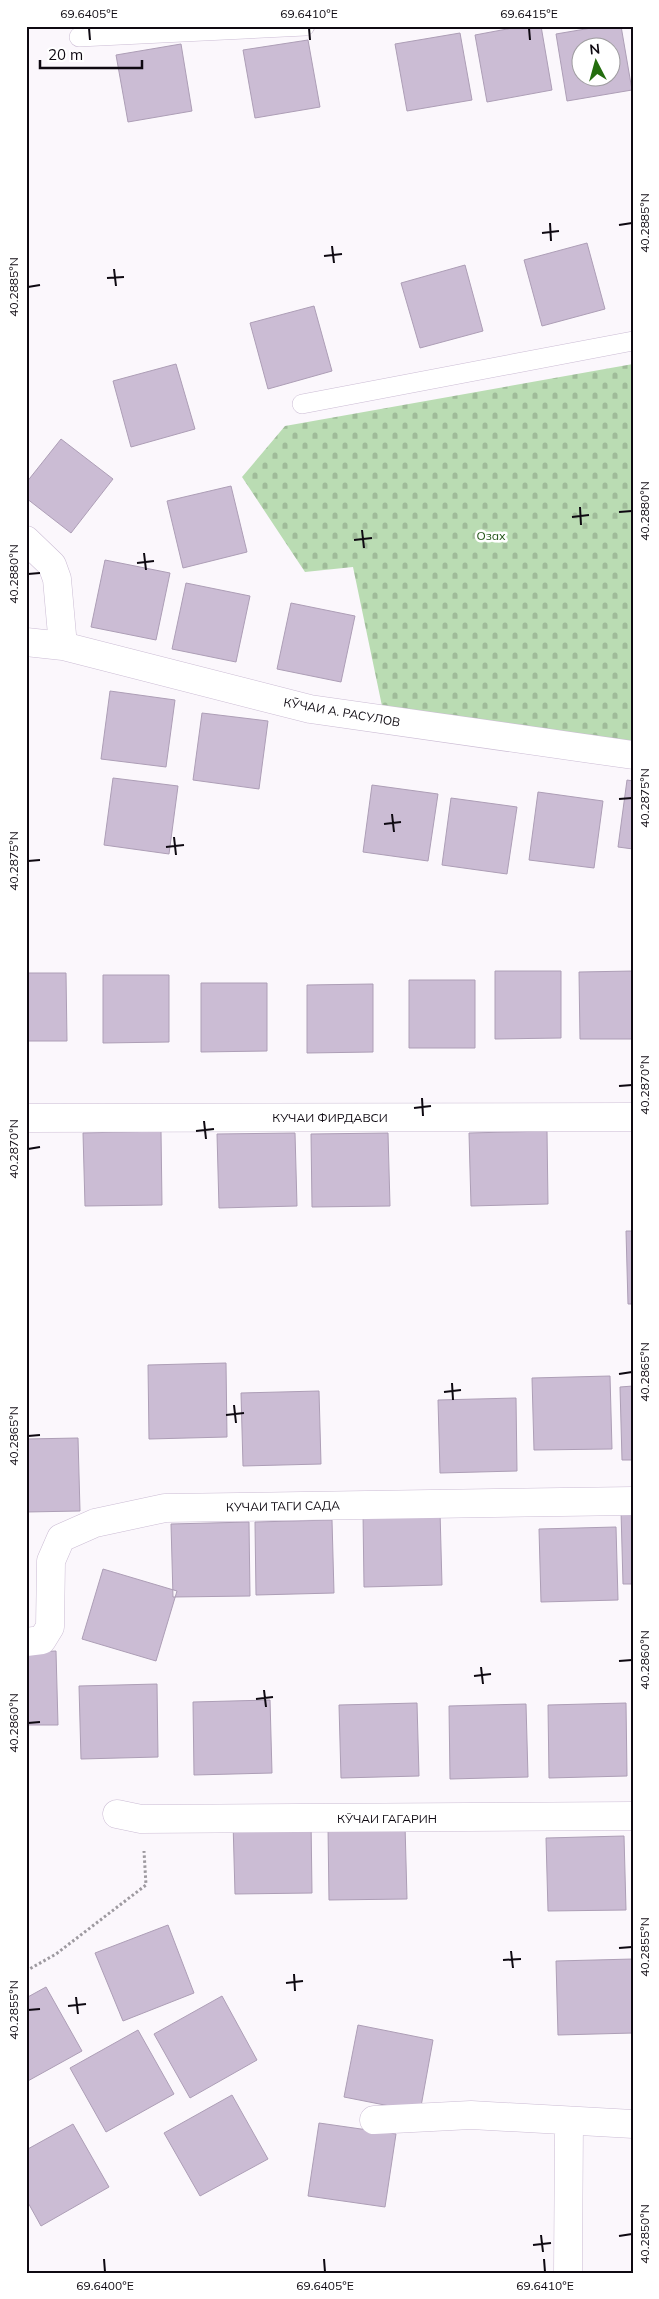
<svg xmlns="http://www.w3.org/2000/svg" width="659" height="2299" font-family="Mulish,sans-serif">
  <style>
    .cemetery { fill: url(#cemetery-stones) }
    .building { fill: #cbbcd4; stroke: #ad9eb6; fill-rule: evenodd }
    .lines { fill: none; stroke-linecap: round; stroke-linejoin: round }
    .service-casing { stroke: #cbbcd4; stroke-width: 20 }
    .minor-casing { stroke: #cbbcd4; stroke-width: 29 }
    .tertiary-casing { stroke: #cbbcd4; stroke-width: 29 }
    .path { stroke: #9d999f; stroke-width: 3; stroke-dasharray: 2.5 2.5; stroke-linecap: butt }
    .service { stroke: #fff; stroke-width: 19 }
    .minor { stroke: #fff; stroke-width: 28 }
    .tertiary { stroke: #fff; stroke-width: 28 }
    .ticks { fill: none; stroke: #0e0911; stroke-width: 2 }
    .labels { text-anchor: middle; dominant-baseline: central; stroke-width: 5; stroke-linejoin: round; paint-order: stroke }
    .park-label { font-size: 12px; fill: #225417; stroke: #fff }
    .street-label { font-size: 12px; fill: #0e0911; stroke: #fff }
    .neatline { fill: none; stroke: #0e0911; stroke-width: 2 }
    .ticks-label { font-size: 12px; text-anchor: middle; fill: #0e0911 }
  </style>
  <defs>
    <pattern id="cemetery-stones" width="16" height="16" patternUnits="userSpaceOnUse" patternTransform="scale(1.25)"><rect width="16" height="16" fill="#badcb3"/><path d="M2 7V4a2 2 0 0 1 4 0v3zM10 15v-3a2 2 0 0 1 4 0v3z" fill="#9fbb99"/></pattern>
  </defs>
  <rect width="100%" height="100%" fill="#fbf7fc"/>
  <path class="cemetery" d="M633,364V746L382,706L353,567L305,572L242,477L285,426Z"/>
  <path class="building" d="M523,26H541L552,90L487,102L475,35Z
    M603,26H621L632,90L567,101L556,34ZM582,48H612V78H582Z
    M460,33L472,100L407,111L395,44Z
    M308,40L320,107L255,118L243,50Z
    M181,44L192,111L128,122L116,55Z
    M587,243L605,309L542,326L524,260Z
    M465,265L483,331L420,348L401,283Z
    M314,306L332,371L268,389L250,323Z
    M176,364L195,429L131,447L113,381Z
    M61,439L113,479L71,533L26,498V483Z
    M231,486L247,552L183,568L167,501Z
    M105,560L170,573L156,640L91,627Z
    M186,583L250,596L236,662L172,649Z
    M291,603L355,616L341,682L277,669Z
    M110,691L175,700L166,767L101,759Z
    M202,713L268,721L259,789L193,780Z
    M113,778L178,786L169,854L104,845Z
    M627,780L633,781V849L618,847Z
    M372,785L438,794L428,861L363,852Z
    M538,792L603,801L594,868L529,860Z
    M451,798L517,807L507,874L442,865Z
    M495,971H561V1038L495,1039Z
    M633,971V1039H580L579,972Z
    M26,973H66L67,1041H26Z
    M103,975H169V1042L103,1043Z
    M409,980H475V1048H409Z
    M201,983H267V1051L201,1052Z
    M373,984V1052L307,1053V985Z
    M161,1131L162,1205L85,1206L83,1133Z
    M547,1131L548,1204L471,1206L469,1133Z
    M295,1133L297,1206L219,1208L217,1134Z
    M388,1133L390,1206L312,1207L311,1134Z
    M626,1231H633V1304H628Z
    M226,1363L227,1437L149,1439L148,1365Z
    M610,1376L612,1449L534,1450L532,1378Z
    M633,1386V1460H622L620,1387Z
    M319,1391L321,1464L243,1466L241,1393Z
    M516,1398L517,1471L440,1473L438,1400Z
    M78,1438L80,1511L26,1512V1439Z
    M440,1511L442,1585L364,1587L363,1513Z
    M621,1511H633V1584H623Z
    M332,1520L334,1593L256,1595L255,1522Z
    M249,1522L250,1596L173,1597L171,1524Z
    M616,1527L618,1600L541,1602L539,1529Z
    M103,1569L177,1591L156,1661L82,1639Z
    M56,1651L58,1725H26V1652Z
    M157,1684L158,1757L81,1759L79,1686Z
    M270,1700L272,1773L194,1775L193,1702Z
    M417,1703L419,1776L341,1778L339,1705Z
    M626,1703L627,1776L549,1778L548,1705Z
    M526,1704L528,1777L450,1779L449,1706Z
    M311,1820L312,1893L235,1894L233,1822Z
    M405,1825L407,1899L329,1900L328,1827Z
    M624,1836L626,1910L548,1911L546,1838Z
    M168,1925L194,1993L123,2021L95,1953Z
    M633,1959V2033L558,2035L556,1961Z
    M46,1987L82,2051L26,2082V1998Z
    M222,1996L257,2060L190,2098L154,2034Z
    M358,2025L433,2040L420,2112L344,2097Z
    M138,2030L174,2094L106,2132L70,2068Z
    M232,2095L268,2159L200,2196L164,2133Z
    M319,2123L396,2134L385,2207L308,2196Z
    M73,2124L109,2187L41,2226L26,2199V2150Z"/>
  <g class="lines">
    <g class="service-casing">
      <path id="service" d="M79,37L305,26
        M302,404L633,341"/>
    </g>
    <g class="minor-casing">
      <path id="minor" d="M26,540L52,565L57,579L63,646
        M26,642L63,646L310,709L633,755
        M26,1642L42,1640L50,1627L51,1561L61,1538L95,1523L165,1508L633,1501
        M117,1814L141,1819L633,1816
        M374,2120L471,2115L633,2124
        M568,2273L569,2121"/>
    </g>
    <g class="tertiary-casing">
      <path id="tertiary" d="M26,1118L633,1117"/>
    </g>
    <path class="path" d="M26,1971L56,1954L146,1885L144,1851"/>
    <use href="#service" class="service"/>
    <use href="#minor" class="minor"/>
    <use href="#tertiary" class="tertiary"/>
  </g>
  <path class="ticks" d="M89,28L90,40M309,28L310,40M529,28L530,40M550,223L551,241M619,225L632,223M542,233L559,231M332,246L334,263M324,256L342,254M114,269L116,286M107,278L124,277M28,287L40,285M580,507L581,525M619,512L632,511M572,517L589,515M362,530L364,548M354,540L372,538M144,553L146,570M137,563L154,561M28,574L40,573M619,799L632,798M392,814L394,832M384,824L401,822M174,837L176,855M166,847L184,845M28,861L40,860M619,1086L632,1085M422,1098L423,1116M414,1108L431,1106M204,1121L206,1139M196,1131L214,1129M28,1149L40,1147M619,1374L632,1372M452,1383L453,1400M444,1392L461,1390M234,1405L236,1423M226,1415L244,1413M28,1436L40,1435M619,1661L632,1660M481,1667L483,1684M474,1676L491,1674M264,1690L266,1707M256,1699L273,1697M28,1723L40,1722M619,1948L632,1947M511,1951L513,1968M503,1960L521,1959M294,1974L295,1991M286,1983L303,1981M76,1997L78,2014M68,2006L86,2004M28,2010L40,2009M541,2235L543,2252M619,2236L632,2234M533,2245L551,2243M104,2259L105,2272M324,2259L325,2272M544,2259L545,2272"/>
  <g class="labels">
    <g class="park-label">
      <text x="491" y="535">Озах</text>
    </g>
    <g class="street-label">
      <text transform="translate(342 712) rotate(10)">КӮЧАИ А. РАСУЛОВ</text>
      <text x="330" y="1117">КУЧАИ ФИРДАВСИ</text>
      <text transform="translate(283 1506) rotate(-1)">КУЧАИ ТАГИ САДА</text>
      <text x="387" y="1818">КӮЧАИ ГАГАРИН</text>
    </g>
  </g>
  <rect width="659" height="2299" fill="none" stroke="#ffffff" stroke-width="55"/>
  <g transform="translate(596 62) rotate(354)"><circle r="24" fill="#ffffff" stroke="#9f9da0"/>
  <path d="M0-4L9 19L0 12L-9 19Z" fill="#236d0e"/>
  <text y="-8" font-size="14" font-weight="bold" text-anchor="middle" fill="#0e0911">N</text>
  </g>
  <path d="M40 60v8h102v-8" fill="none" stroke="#0e0911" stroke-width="2.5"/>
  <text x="48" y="60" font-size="15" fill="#0e0911" stroke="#ffffff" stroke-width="4" paint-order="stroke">20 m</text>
  <rect x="28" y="28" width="604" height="2244" class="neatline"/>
  <g class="ticks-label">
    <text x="89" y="18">69.6405°E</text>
    <text x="309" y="18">69.6410°E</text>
    <text x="529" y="18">69.6415°E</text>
    <text transform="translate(645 223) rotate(-90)" y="4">40.2885°N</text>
    <text transform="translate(14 287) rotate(-90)" y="4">40.2885°N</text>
    <text transform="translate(645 511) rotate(-90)" y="4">40.2880°N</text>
    <text transform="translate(14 574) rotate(-90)" y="4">40.2880°N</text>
    <text transform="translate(645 798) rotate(-90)" y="4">40.2875°N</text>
    <text transform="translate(14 861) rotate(-90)" y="4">40.2875°N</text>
    <text transform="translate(645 1085) rotate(-90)" y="4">40.2870°N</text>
    <text transform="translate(14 1149) rotate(-90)" y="4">40.2870°N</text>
    <text transform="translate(645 1372) rotate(-90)" y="4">40.2865°N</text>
    <text transform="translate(14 1436) rotate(-90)" y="4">40.2865°N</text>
    <text transform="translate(645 1660) rotate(-90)" y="4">40.2860°N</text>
    <text transform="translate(14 1723) rotate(-90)" y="4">40.2860°N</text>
    <text transform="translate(645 1947) rotate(-90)" y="4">40.2855°N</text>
    <text transform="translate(14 2010) rotate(-90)" y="4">40.2855°N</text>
    <text transform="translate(645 2234) rotate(-90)" y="4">40.2850°N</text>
    <text x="105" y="2290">69.6400°E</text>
    <text x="325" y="2290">69.6405°E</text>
    <text x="545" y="2290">69.6410°E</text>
  </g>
</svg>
